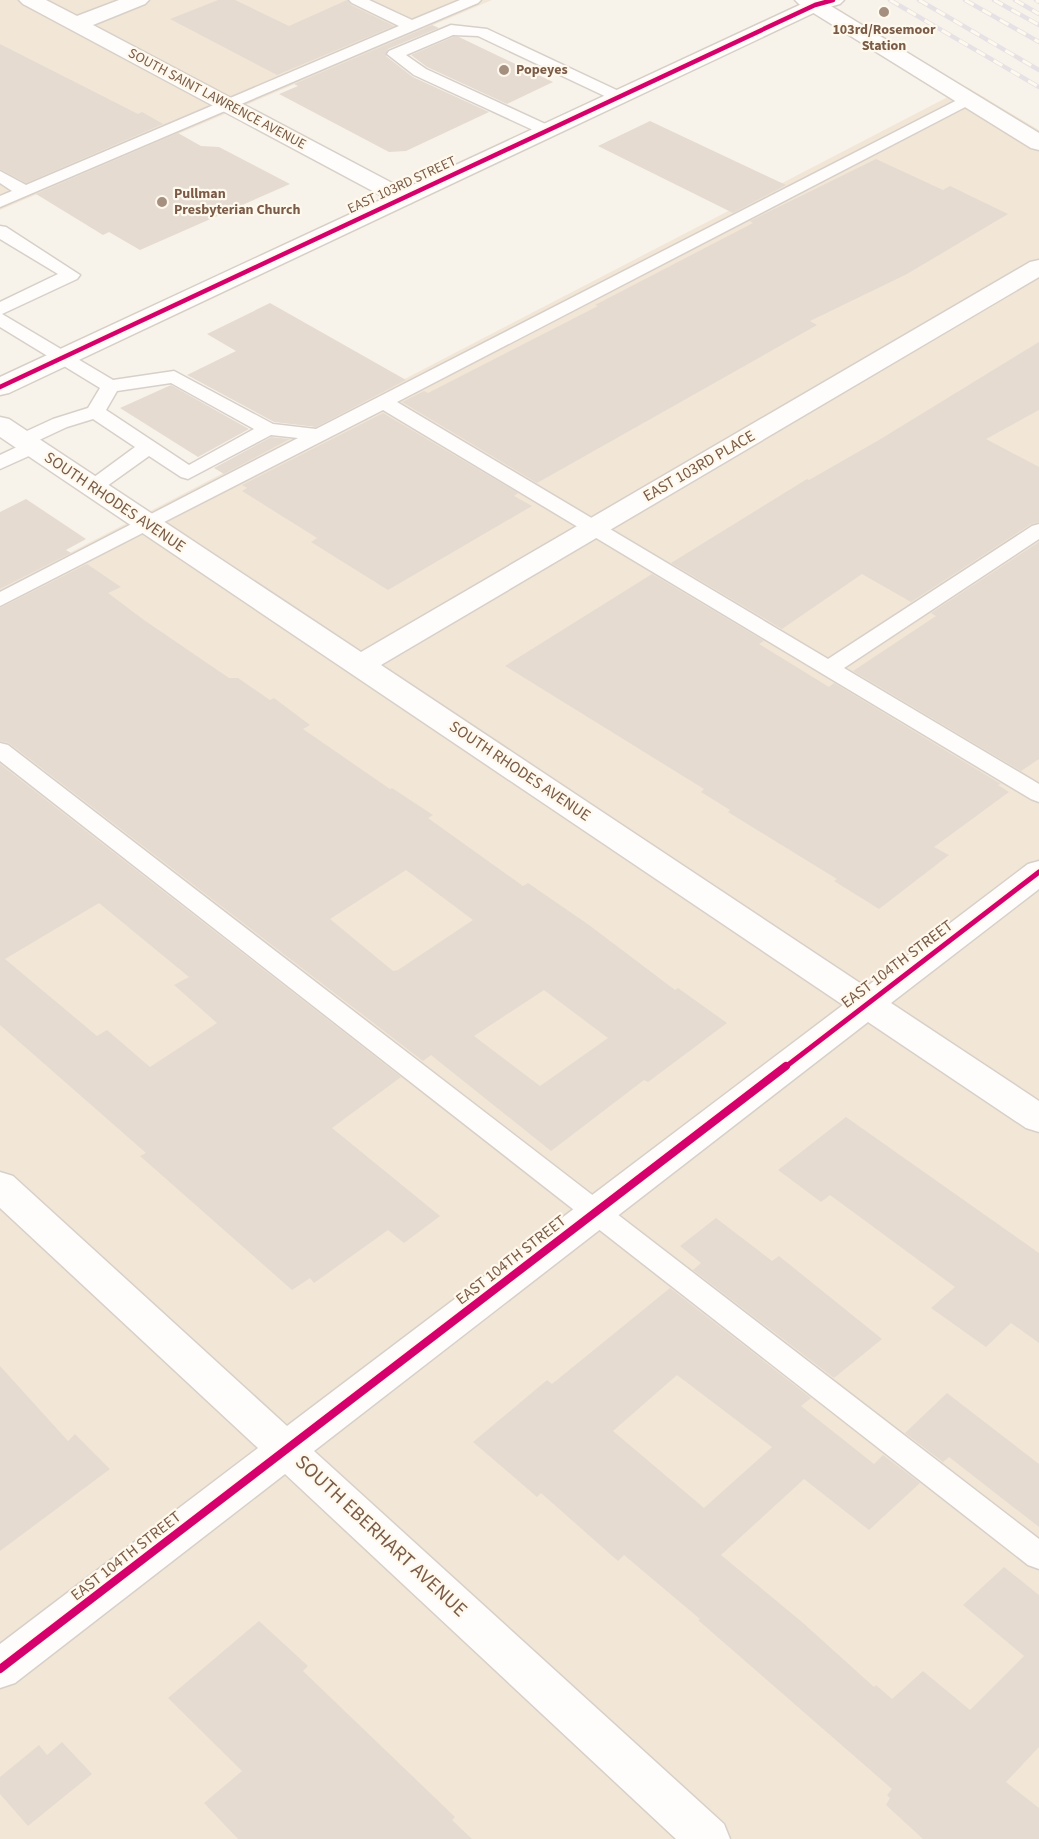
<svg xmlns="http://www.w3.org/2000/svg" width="1039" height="1839" font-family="'Source Sans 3',sans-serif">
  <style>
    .residential { fill: #f2e6d7 }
    .building { fill: #e5dbd1; fill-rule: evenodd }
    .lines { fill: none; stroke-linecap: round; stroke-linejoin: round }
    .lane-casing { stroke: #d7d0c8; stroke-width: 3 }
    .street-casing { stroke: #d7d0c8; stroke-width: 3 }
    .secondary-casing { stroke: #d7cfc6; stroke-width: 3 }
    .lane { fill: #fefdfc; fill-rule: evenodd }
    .street { fill: #fefdfc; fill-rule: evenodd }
    .secondary { fill: #fefdfc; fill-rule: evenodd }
    .rail-casing { stroke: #e5e1e5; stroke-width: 4.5 }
    .rail { stroke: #fff8ec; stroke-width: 3; stroke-dasharray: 10; stroke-linecap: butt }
    .cycleway-far2-casing { stroke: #fff8ec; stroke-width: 8 }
    .cycleway-far1-casing { stroke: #fff8ec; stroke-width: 9 }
    .cycleway-casing { stroke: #fff8ec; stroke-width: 11 }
    .cycleway-far2 { stroke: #d6006c; stroke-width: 4.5 }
    .cycleway-far1 { stroke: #d6006c; stroke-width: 5 }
    .cycleway { stroke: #d6006c; stroke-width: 8 }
    .poi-dot { fill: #a59080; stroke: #fff8ec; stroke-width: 2 }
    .labels { text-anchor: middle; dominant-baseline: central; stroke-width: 4.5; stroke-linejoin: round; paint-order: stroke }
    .far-poi-label { font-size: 14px; font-weight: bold; fill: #795b47; stroke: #fff8ec; text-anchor: start }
    .far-street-label { font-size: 14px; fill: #795b47; stroke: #fff8ec }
    .street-label { font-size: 16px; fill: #795b47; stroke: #fff8ec }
    .near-street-label { font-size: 20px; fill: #795b47; stroke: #fff8ec }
  </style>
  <rect width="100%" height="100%" fill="#f8f3ea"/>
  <path class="residential" d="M0,0H492L0,210Z
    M967,87L1039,130V1839H0V589Z"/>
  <path class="building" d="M218,0H235L289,26L347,0L351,5L394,26L277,75L170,19Z
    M432,25L439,28L388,49L386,56L413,77L489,112L406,151L389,152L279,94L298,86L294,84Z
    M453,37H459L553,82L507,104L427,67L411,55Z
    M0,44L138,114L142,112L163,124L26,183L0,169Z
    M650,121L786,185L733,213L598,146Z
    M178,133L201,146L219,147L290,184L140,250L109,232L103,235L36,194Z
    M876,159L943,190L950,186L1008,214L907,274L810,321L817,325L537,483L402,402L424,391L428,393L598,306L595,305L753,223L750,221Z
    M270,303L406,380L316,427L274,422L187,375L236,351L207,334Z
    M1039,342V410L986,439L1039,467V522L1031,524L911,602L862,574L782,629L671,563L807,479L809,480L879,440Z
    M171,385L249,429L198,457L120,408Z
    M383,413L518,493L514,496L532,506L388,590L311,542L317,538L242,491L247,488L242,485Z
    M271,437L290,439L224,474L214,468Z
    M26,499L86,539L66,550L71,553L0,589V512Z
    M1039,542V759L1021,771L853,671L936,616L931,613Z
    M87,564L121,587L108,593L144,620L229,678H238L270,700L274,698L310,725L303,729L390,789L392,788L433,815L428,818L523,886L528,883L589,925L675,990L678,988L727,1023L648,1082L644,1080L551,1151L431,1055L423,1061L9,743L0,741V608ZM406,870L473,920L398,970L393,971L330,919ZM544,990L608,1038L540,1086L474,1036Z
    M652,574L764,641L759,644L829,687L834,683L1001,784L998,785L1009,792L934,847L949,855L879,909L834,881L837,879L728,812L730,810L701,792L704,789L505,666Z
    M0,764L401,1077L332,1128L440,1216L404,1243L388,1230L314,1283L310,1278L292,1290L140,1156L146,1153L0,1025ZM99,903L189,977L174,985L217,1023L150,1067L107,1030L97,1036L5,959Z
    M846,1117L1039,1253V1343L1011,1323L986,1347L931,1308L955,1287L830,1195L821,1202L778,1170Z
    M716,1218L772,1261L779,1256L882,1339L834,1378L693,1270L701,1263L680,1246Z
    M670,1288L811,1398L801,1406L874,1464L883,1455L920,1483L869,1530L804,1479L721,1555L802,1622L874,1687L876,1685L892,1699L923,1671L970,1710L1024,1656L963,1605L1004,1567L1039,1595V1747L1006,1782L1039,1808V1839H923L886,1805L890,1798L887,1795L892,1789L698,1620L700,1619L624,1555L618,1561L541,1493L537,1497L473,1442L547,1380L552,1384ZM677,1375L772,1447L704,1508L613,1431Z
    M0,1366L68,1441L75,1434L110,1469L0,1551Z
    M947,1393L1039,1464V1527L949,1457L943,1462L905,1433Z
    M259,1621L308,1666L303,1671L455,1817L452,1820L472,1839H238L204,1803L242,1771L168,1698Z
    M62,1742L92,1774L28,1826L0,1794V1777L39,1745L47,1755Z"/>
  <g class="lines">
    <g class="lane-casing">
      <path id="lane" d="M349,0H369L412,20L460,0H481L478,3L0,207V196L12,191L0,183V171L26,185L399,26L352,3Z
        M451,25L487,29L625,94L627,97L625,100H613L478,36L453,35L406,55L426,69L552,127L554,131L546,136L414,75L387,54L389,51Z
        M967,95L973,97L975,100L973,103L397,402L828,659L1032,526L1039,524V539L844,668L1039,784V802L1031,799L383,410L0,606V592L298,438L271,435L188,479L181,477L149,456L100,491H86L83,487L86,483L135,447L93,419L67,427L35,442L43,447L40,451L0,469V455L21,445L13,440L16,436L53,419L88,408L100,388L0,327V302L58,274L0,239V226L6,227L80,275L77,279L2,314L113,380L174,371L273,424L316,429ZM171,383L254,429L189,465L106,410L117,391Z
        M0,743L8,745L1039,1539V1569L1028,1565L0,761Z"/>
    </g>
    <g class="street-casing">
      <path id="street" d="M19,0H46L77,16L119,0H149L145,4L93,25L411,193L415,198L411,203L403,205L395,203L23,4Z
        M795,0H821L1039,133V150L1031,148L799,4Z
        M1039,260V277L381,665L866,987L1028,864L1039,861V889L891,1003L1039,1101V1132L1026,1128L868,1022L314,1451L724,1824L730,1839H676L285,1474L15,1683L0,1688V1644L258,1448L0,1208V1172L13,1176L287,1426L843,1005L0,437V417L9,419L361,652L1030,262Z"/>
    </g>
    <g class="secondary-casing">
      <path id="secondary" d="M844,0L840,4L822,9L9,393L0,395V377L808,1Z"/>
    </g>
    <use href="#lane" class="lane"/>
    <use href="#street" class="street"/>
    <use href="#secondary" class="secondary"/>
    <g class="rail-casing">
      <path id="rail" d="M890,0L1039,87
        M919,0L1039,70
        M965,0L1039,42
        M994,0L1039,25
        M1015,0L1039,14
        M1036,0L1039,2"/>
    </g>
    <use href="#rail" class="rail"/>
    <g class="cycleway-far2-casing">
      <path id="cycleway-far2" d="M0,387L815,5L833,0"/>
    </g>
    <g class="cycleway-far1-casing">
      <path id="cycleway-far1" d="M784,1068L1039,872"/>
    </g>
    <g class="cycleway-casing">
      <path id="cycleway" d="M0,1669L786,1066"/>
    </g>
    <use href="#cycleway-far2" class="cycleway-far2"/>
    <use href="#cycleway-far1" class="cycleway-far1"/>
    <use href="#cycleway" class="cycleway"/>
  </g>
  <g class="poi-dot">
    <circle cx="884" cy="12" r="6"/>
    <circle cx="504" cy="70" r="6"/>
    <circle cx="162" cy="202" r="6"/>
  </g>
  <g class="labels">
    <g class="far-poi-label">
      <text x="884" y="30" text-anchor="middle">103rd/Rosemoor<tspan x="884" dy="16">Station</tspan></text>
      <text x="516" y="70">Popeyes</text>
      <text x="174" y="194">Pullman<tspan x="174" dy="16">Presbyterian Church</tspan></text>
    </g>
    <g class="far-street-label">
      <text transform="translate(217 99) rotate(28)">SOUTH SAINT LAWRENCE AVENUE</text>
      <text transform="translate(402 185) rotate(-25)">EAST 103RD STREET</text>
    </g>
    <g class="street-label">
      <text transform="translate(699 466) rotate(-30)">EAST 103RD PLACE</text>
      <text transform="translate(115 502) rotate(34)">SOUTH RHODES AVENUE</text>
      <text transform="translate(520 771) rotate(34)">SOUTH RHODES AVENUE</text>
      <text transform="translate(897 964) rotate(-37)">EAST 104TH STREET</text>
      <text transform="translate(511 1260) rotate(-38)">EAST 104TH STREET</text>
      <text transform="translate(126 1556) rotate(-38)">EAST 104TH STREET</text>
    </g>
    <g class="near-street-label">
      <text transform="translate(381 1536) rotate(43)">SOUTH EBERHART AVENUE</text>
    </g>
  </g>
</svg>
